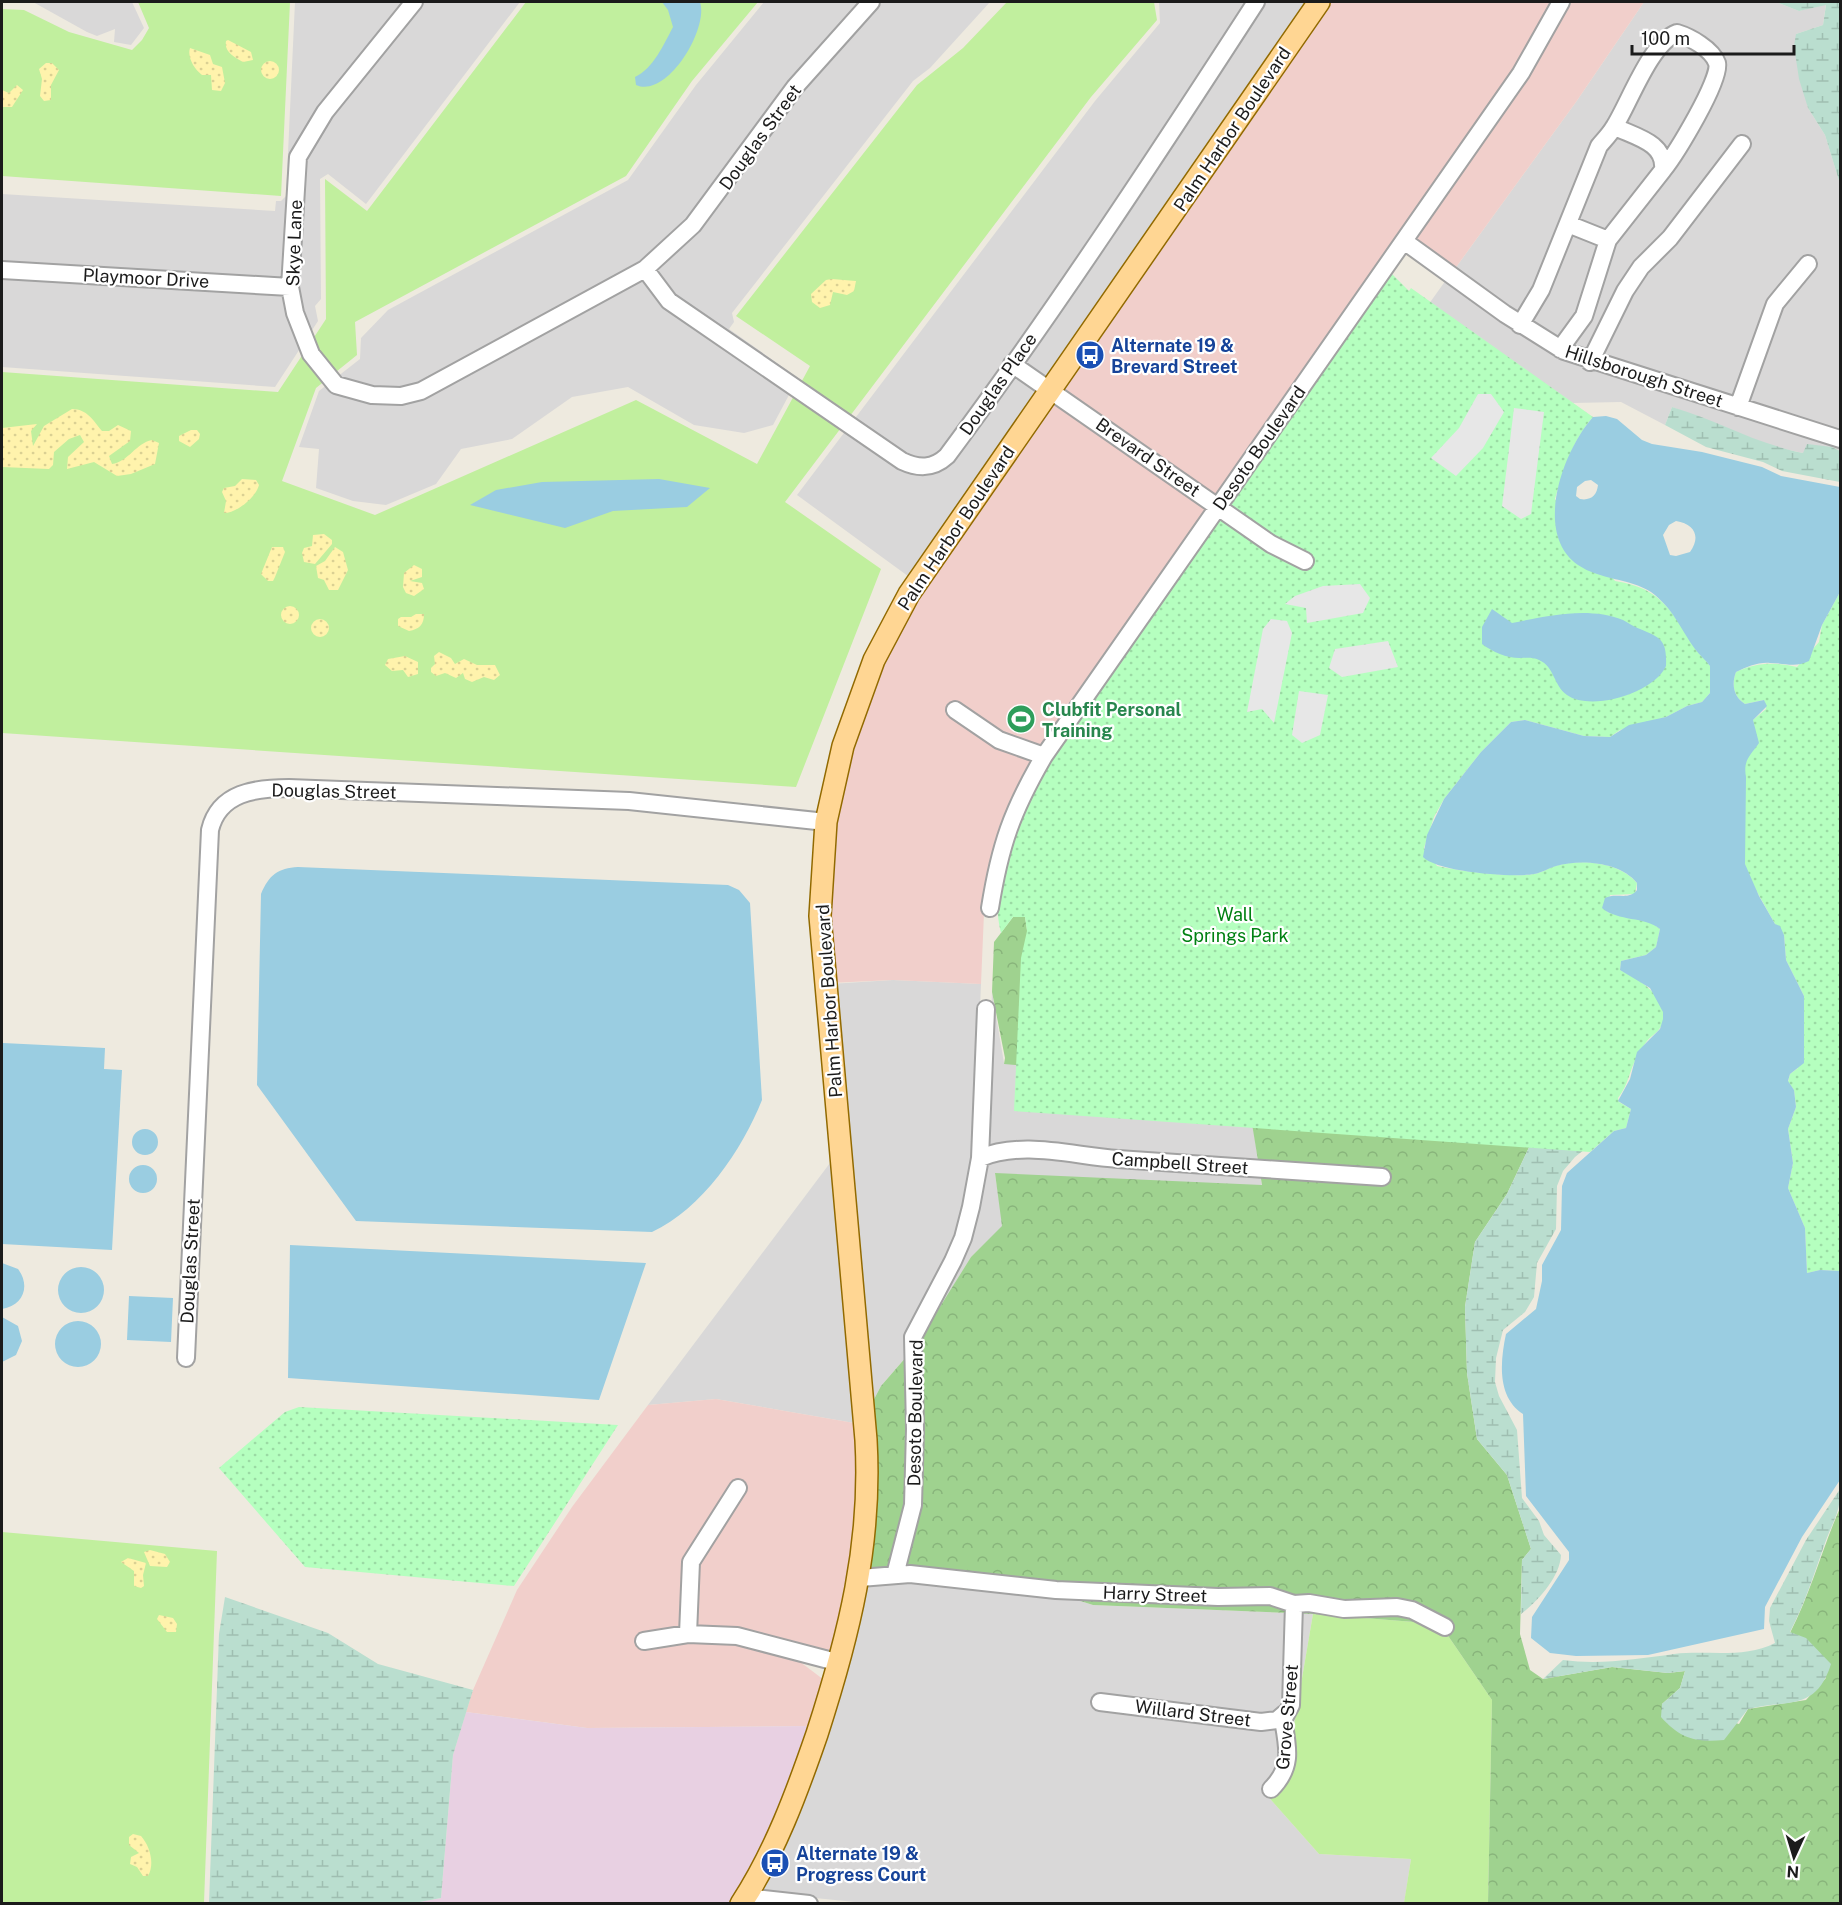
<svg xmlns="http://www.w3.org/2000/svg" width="1842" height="1905" font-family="'Public Sans',sans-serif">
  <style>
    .residential { fill: #d9d8d8 }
    .commercial { fill: #f1cfcb }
    .industrial { fill: #e8d0e2 }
    .grass { fill: #c1ef9e }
    .forest { fill: url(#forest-crowns) }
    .wetland { fill: url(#wetland-marsh) }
    .sand { fill: url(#sand-dots) }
    .park { fill: url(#park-dots) }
    .parking { fill: #e7e7e7 }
    .water { fill: #9acde1; fill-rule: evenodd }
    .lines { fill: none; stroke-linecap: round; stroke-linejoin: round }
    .minor-casing { stroke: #a2a2a2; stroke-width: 20 }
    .major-casing { stroke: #926a00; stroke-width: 24 }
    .minor { stroke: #fff; stroke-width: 16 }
    .major { stroke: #ffd693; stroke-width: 21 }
    .labels { text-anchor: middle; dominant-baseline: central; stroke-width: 4.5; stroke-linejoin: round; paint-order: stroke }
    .street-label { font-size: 18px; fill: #1b1b1b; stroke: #fff }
    .transit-label { font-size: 18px; font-weight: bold; fill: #164399; stroke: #fff; text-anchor: start }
    .leisure-label { font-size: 18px; font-weight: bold; fill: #27864d; stroke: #fff; text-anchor: start }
    .park-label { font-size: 18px; fill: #008112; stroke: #fff }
  </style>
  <defs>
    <pattern id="forest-crowns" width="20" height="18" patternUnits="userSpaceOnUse" patternTransform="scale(1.5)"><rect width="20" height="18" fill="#9fd28f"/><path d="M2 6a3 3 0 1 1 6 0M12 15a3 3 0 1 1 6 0" fill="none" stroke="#88b47b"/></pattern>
    <pattern id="wetland-marsh" width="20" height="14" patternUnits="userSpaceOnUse" patternTransform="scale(1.5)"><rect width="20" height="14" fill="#badecf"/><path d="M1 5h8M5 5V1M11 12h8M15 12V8" fill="none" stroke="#9fbeb1"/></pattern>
    <pattern id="sand-dots" width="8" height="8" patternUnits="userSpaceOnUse" patternTransform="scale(1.5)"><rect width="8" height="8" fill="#fff3ac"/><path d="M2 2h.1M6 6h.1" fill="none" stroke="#dad093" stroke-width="1.8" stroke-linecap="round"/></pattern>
    <pattern id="park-dots" width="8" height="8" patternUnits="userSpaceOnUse" patternTransform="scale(1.5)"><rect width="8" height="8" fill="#b5ffbf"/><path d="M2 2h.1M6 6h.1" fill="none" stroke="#9bdaa4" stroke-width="1.8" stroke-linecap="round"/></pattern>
  </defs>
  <rect width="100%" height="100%" fill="#eeeadf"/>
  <path class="residential" d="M33,2H132L144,28L131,45L114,42L115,29L97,36L87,32Z
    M295,2H520L366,204L328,174L320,179L321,299L315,306L318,321L275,387L2,367V194L275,211L276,201H281L286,196Z
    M764,2H990L930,68L913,81L732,313L734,322L729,329L798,378L773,425L744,433L694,425L628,387L572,397L512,439L461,449L436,484L386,505L353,501L316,488L319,449L299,447L319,391L360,359L361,338L388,310L628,180L696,85Z
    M1159,2H1312L912,579L797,495L1095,101L1160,23Z
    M1644,2H1776L1799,11L1826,4L1823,25L1796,34L1808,108L1825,135L1840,184V433L1745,403L1780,307L1815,263L1807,255L1770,301L1734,400L1598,358L1645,272L1678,243L1688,226L1669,235L1638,262L1619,284L1587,354L1569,346L1609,254L1723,63L1668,30L1519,316L1454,270L1576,102Z
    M1682,41L1707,59L1712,72L1668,153L1622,124L1637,92L1672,42Z
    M1616,134L1655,154L1658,168L1607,233L1575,220L1604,149Z
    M1570,232L1601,244L1579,313L1558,341L1529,323Z
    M1446,280L1561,357L1593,370L1840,446V451L1832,447L1803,453L1774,447L1672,407L1665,425L1621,402L1573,403L1426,308Z
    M893,980L981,984L974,1154L958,1235L907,1356L881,1386L870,1407L830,984Z
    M992,992L1004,1063L1247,1087L1262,1186L995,1174L1003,1226L971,1257L922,1337L985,1163L1021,1142L997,1144L986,1149Z
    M836,1155L860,1424L716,1399L648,1405Z
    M899,1581L1055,1593L1093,1605L1313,1614L1294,1725L1264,1792L1319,1854L1411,1859L1404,1904H875L754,1892L864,1585Z"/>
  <path class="commercial" d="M1326,2H1554L1531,47L1217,497L1060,388Z
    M1567,2H1644L1576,102L1454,270L1412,240Z
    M1053,398L1210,508L1042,749L1001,734L953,702L947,712L1035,760L984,913L981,984L893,980L830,983L827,860L848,748L896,627Z
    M716,1399L860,1424V1530L831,1670L799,1646L694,1628L696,1564L746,1486L737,1480L686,1559L683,1629L638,1636L639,1648L689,1641L736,1642L795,1658L828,1683L813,1726L587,1728L466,1712L473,1690L517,1590L572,1507L648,1405Z"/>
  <path class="industrial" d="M466,1712L587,1728L813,1726L795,1781L734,1903L409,1904L441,1898L453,1755Z"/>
  <path class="grass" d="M138,2H290L281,196L2,176V9L24,10L69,32L132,50L142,40L149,28Z
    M526,2H758L692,81L626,176L355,322L357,355L316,388L282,481L375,515L636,400L757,464L810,366L736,316L917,85L963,48L1007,2H1154L1157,20L1091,97L785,502L881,569L796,787L2,733V372L278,392L326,319L325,179L367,211Z
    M2,1532L217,1551L204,1903H2Z
    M1313,1614L1440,1624L1492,1700L1488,1903H1404L1411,1859L1319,1854L1264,1792L1294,1725Z"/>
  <path class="forest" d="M1013,917H1025L1027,930L1540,1124L1507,1194L1475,1242L1465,1307L1467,1373L1477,1439L1507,1475L1531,1549L1522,1560L1520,1634L1530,1670L1543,1679L1612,1667L1668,1673L1685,1671L1680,1688L1662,1704L1739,1724L1748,1709L1806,1700L1826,1678L1790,1633C1811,1592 1822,1549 1840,1508V1903H1488L1492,1700L1440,1624L1313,1614L1093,1605L1055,1593L903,1568L918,1342L971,1257L1002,1226L995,1173L1262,1185L1246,1087L1004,1064L1005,1058L992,992L994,942Z
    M907,1356L908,1504L891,1570L866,1572L870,1407L881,1386Z"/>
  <path class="wetland" d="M1776,2H1840V184L1825,135L1808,108L1799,79L1794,46L1796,34L1823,25L1826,5L1799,11Z
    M1672,407C1717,420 1756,444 1803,453L1807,444L1832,447L1840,451V482L1782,471L1763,462L1706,447L1665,425Z
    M1540,1124L1599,1138L1575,1157L1563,1171L1557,1186L1556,1229L1537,1263L1534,1297L1525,1312L1503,1330L1496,1358L1495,1382L1499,1396L1517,1430L1522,1498L1539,1521L1544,1535L1561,1555C1560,1577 1538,1601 1521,1614L1522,1560L1531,1549L1507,1475L1477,1439L1467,1373L1465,1307L1475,1242L1507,1194Z
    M1840,1489C1841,1512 1832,1523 1825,1543C1814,1574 1805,1603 1790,1632L1806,1638L1831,1664C1816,1712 1787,1699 1748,1709L1724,1740C1695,1743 1680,1738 1661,1717L1662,1704L1680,1688L1685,1671L1668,1673L1612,1667L1543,1679L1563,1660C1600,1665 1637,1659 1674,1654C1708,1650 1744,1659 1775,1643L1769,1621L1770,1608L1806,1540Z
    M225,1597L328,1633L378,1664L473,1690L453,1755L441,1898L409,1904L209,1903L219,1634Z"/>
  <path class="sand" d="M228,40L251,52L253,60L243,62C234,57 224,52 226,41Z
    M190,48L210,55L213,64L222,67L225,83L221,91L212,90L211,75H202C194,69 187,57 190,48Z
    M261 70a9 9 0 1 1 18 0a9 9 0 1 1-18 0Z
    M46,63H52L59,70L51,85V100L44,101L40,96L42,79L39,69Z
    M17,85L23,90L12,107H2V90L9,93Z
    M832,279L856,281L854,291L847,295L833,292L830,305L820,308L812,302L811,294L826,280Z
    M72,409C87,409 93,420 102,431H109L118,425L131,431L130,441L109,456L112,464C128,462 136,443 152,440L159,443L155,464L131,474L117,476L94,462L67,469L68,457L84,442L80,435L69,439L54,452L53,465L49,469L2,467V428L37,424L31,431L33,446L44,426Z
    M191,430H197L200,434L199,439L190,447L179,441V436Z
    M242,479L256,480L259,485C256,497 237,513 224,513L226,501L222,492L224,488L235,486Z
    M324,534L332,540V544L315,564L304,562L302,553L304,548L312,546L313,535Z
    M272,547H283L285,552L275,577L273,581H268L261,574Z
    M335,547L343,552L348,570L338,590H329L324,580L318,578L316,566L325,561Z
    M414,565L422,569V577L410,581L422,583L424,589L414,596L406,593L403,587L404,573Z
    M281 615a9 9 0 1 1 18 0a9 9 0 1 1-18 0Z
    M416,614H424C424,625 419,629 409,631L398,626V619L401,617H411Z
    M311 628a9 9 0 1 1 18 0a9 9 0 1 1-18 0Z
    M439,652L451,658L455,664L464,659L477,665H495L500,675L494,680L484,677L472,682L465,679L463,673L456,678L445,673L436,676L431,672V668L435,664L434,656Z
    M405,656L418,662V674L408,677L403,670L392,671L385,665L388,659Z
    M150,1550L165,1554L170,1562L167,1567L150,1566L144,1552Z
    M128,1558L146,1563L143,1575L144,1586L141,1588L134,1586V1571L121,1562Z
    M159,1615L173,1618L177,1624L176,1632H167L157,1619Z
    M133,1834L141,1836C150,1846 155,1864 148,1876H143L137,1867L130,1864L131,1857L139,1853L129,1845V1837Z"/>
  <path class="park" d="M1390,272L1409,291L1411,288L1593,417C1572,441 1564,469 1555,499L1615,581C1662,588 1672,612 1695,648C1699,655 1706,659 1710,666V693L1702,702L1687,706L1666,717L1620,730L1610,737L1584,736L1525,720L1511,722L1481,752L1444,799L1434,817L1424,848L1437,866C1459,871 1513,878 1534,874C1542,873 1548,868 1555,866C1580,858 1620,862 1637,883L1635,894L1610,895L1607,912L1652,923L1660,929L1656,947L1646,955L1621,961L1620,970C1639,978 1676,1003 1660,1028C1657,1033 1651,1036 1647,1041C1643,1046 1640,1052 1637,1057C1629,1071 1629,1084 1618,1098L1619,1102L1631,1109L1626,1128L1614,1131L1590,1152L1014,1111L1021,958L1027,931L1025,917H1013L1001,933C986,874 1021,815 1046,763Z
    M1840,592V1271L1820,1270L1807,1273L1805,1228L1788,1188L1793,1163L1788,1129L1796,1107L1794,1090L1788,1082L1790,1074L1798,1068L1804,996L1786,960L1784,935L1775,924L1747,874L1745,864L1744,766L1747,755L1755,748L1753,720L1766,709L1764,700L1745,704C1734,697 1731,685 1736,672C1757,662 1775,662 1797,667L1819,642L1822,625Z
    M299,1407L618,1425L514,1586L305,1567L219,1468L285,1412Z"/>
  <path class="parking" d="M1478,394H1491L1504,412L1483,448L1456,476L1431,458L1459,428Z
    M1514,408L1544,412L1531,514L1521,519L1502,506Z
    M1360,584L1370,598L1363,613L1307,623L1306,608L1285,604L1295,596L1323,586Z
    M1271,619L1287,621L1292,633L1274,723L1262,709L1247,712L1263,629Z
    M1388,641L1398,667L1342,677L1329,668L1335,649Z
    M1299,691L1328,695L1320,735L1302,743L1292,735Z"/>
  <path class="water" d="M662,2H700C709,29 667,99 636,85L635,77C653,69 664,44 673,27L668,10Z
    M1606,416L1617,419L1642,440L1652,444L1702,452L1762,467L1781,476L1840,487V592L1822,625L1809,661C1795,668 1785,663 1770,663C1758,662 1747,667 1736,672C1731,685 1734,697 1745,704L1764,700L1767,706L1753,720L1759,743C1750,756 1743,760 1746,777L1745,864L1759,896L1775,924L1780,926L1784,935L1786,960L1804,996V1063L1790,1074L1788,1081L1794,1090L1796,1107L1788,1129L1793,1163L1788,1188L1805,1228L1807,1273L1820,1270L1840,1271V1480L1802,1537L1765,1607L1764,1629L1648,1655L1576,1656L1550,1653L1531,1638L1532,1617L1569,1560V1552L1526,1496L1523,1414C1497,1397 1500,1362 1506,1334L1536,1309L1542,1281V1265L1561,1230L1562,1186L1567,1173L1614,1131L1626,1128L1631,1109L1618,1101L1630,1079L1637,1052L1660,1029L1663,1019V1012L1650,988L1620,970L1621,961L1646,955L1656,947L1660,929C1644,916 1619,922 1602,908L1605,898C1616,892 1629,901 1637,890V883C1620,862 1581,859 1556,866C1548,868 1542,873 1534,874C1514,878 1437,872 1423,857L1427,835L1444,799L1481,752L1511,722L1525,720L1584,736L1610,737L1629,725L1666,717L1687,706L1702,702L1710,693V666C1706,660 1699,655 1695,649C1680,628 1673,608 1651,592C1629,578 1600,580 1578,565C1532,533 1564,449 1593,417ZM1591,480L1598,485C1597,495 1591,501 1580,499L1576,496L1577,487L1585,481ZM1676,521C1695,524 1701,537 1690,552L1676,556L1670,555L1663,535L1669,525Z
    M659,479L710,488L687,507L613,511L565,528L470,505L496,490L542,482Z
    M1492,609L1512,623C1547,616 1588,606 1623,620C1629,623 1634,627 1640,629C1662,638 1667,641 1666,666C1654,693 1591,712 1567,695C1553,685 1555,667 1539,660C1532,657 1527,658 1520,658C1506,658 1493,652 1482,644V627Z
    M298,867L728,885L739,890L750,903L762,1100C742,1150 702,1209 652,1232L356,1221L257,1085L261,894C269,875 278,868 298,867Z
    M3,1043L105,1048L104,1069L122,1070L112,1250L2,1244Z
    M132 1142a13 13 0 1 1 26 0a13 13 0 1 1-26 0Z
    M129 1179a14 14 0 1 1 28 0a14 14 0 1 1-28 0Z
    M290,1245L646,1263L599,1400L288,1378Z
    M2,1263L18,1269C31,1286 23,1306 2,1309Z
    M58 1290a23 23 0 1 1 46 0a23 23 0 1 1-46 0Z
    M129,1296L173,1298L171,1342L127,1340Z
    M2,1317L18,1326L22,1341L16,1355L2,1362Z
    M55 1344a23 23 0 1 1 46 0a23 23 0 1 1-46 0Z"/>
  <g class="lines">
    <g class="minor-casing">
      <path id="minor" d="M414,2L325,112L298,157L290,287L295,313L311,354L336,385L372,395L401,396L421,391L645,269L693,225L795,87L871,2
        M1568,224L1608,240
        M1404,241L1505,314L1564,351L1840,439
        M645,269L669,301L902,461C919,469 933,469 947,456C1056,309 1157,155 1256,2
        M2,270L290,287
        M1520,325L1541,290L1599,146C1604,140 1610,134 1614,127C1629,104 1650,43 1677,33C1690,37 1712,49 1717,63C1722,79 1675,155 1663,170
        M1560,349L1584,316L1608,240L1663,170C1666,143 1636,137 1615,127
        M1590,362L1625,291L1641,267L1670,238L1742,144
        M1012,364L1271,544L1305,561
        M1738,407L1775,304L1808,264
        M955,710L999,740L1044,756
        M990,908C1000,845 1012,811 1044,756L1521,73L1561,2
        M980,1158C1023,1140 1073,1156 1118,1159C1206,1165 1294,1171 1382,1177
        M186,1358L210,830C219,792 256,788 289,788L629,801L826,822
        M895,1575L913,1505L915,1429L913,1337L953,1261L963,1238L971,1207L980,1158L986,1009
        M860,1578L910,1574L1056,1590L1218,1597L1270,1596L1294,1604L1309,1603L1344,1609L1397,1607L1412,1610L1445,1627
        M688,1634L691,1562L738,1488
        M644,1641L688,1634L737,1636L840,1663
        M1100,1702L1261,1722L1277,1720L1284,1714
        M1271,1789C1293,1767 1288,1748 1283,1720L1291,1705L1294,1604
        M745,1897L809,1904"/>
    </g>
    <g class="major-casing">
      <path id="major" d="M741,1904C775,1852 797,1792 817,1734C849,1635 872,1544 866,1440L820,916L826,822L843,746L874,660L909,594L1319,2"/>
    </g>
    <use href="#minor" class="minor"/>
    <use href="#major" class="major"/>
  </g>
  <defs>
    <g id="bus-disc" transform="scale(1.5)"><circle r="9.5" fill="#1a4fb4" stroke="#fff"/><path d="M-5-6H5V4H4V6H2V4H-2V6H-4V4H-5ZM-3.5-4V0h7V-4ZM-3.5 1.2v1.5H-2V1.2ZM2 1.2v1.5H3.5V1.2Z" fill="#fff"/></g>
    <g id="stadium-disc" transform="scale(1.5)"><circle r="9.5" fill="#2e9e5b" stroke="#fff"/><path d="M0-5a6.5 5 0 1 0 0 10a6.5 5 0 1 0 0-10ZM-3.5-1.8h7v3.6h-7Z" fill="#fff"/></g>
  </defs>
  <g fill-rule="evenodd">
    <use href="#bus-disc" x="1090" y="355"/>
    <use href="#stadium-disc" x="1021" y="719"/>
    <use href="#bus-disc" x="775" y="1863"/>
  </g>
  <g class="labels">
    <g class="street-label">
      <text transform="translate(1232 129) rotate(-56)">Palm Harbor Boulevard</text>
      <text transform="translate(760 137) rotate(-54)">Douglas Street</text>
      <text transform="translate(294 243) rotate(-88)">Skye Lane</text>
      <text transform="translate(146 278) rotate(3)">Playmoor Drive</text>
      <text transform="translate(1644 376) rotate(18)">Hillsborough Street</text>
      <text transform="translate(998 384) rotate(-55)">Douglas Place</text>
      <text transform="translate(1259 448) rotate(-55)">Desoto Boulevard</text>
      <text transform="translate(1148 457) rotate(35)">Brevard Street</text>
      <text transform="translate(956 528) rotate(-56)">Palm Harbor Boulevard</text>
      <text transform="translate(334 791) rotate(1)">Douglas Street</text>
      <text transform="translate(829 1001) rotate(-94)">Palm Harbor Boulevard</text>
      <text transform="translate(1180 1163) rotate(4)">Campbell Street</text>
      <text transform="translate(190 1261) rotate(-87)">Douglas Street</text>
      <text transform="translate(915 1413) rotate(-89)">Desoto Boulevard</text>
      <text transform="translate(1155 1594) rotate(2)">Harry Street</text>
      <text transform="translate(1193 1713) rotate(7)">Willard Street</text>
      <text transform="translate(1287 1717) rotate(-85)">Grove Street</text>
    </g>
    <g class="transit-label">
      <text x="1111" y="345">Alternate 19 &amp;<tspan x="1111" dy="21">Brevard Street</tspan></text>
      <text x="796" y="1853">Alternate 19 &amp;<tspan x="796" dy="21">Progress Court</tspan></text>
    </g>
    <g class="leisure-label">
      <text x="1042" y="709">Clubfit Personal<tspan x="1042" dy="21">Training</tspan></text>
    </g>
    <g class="park-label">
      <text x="1235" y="914">Wall<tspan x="1235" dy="21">Springs Park</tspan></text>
    </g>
  </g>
  <rect width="1842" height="1905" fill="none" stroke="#1b1b1b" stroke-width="6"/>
  <g transform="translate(1794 1857) rotate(184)" stroke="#ffffff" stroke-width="4.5" paint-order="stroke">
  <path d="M0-4.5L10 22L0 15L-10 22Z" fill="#1b1b1b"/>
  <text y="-9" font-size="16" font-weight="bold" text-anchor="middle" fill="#1b1b1b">N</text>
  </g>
  <path d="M1632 45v9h162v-9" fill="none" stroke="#1b1b1b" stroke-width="3"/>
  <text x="1641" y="45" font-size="18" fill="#1b1b1b" stroke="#ffffff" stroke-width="4.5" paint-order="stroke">100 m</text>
</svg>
